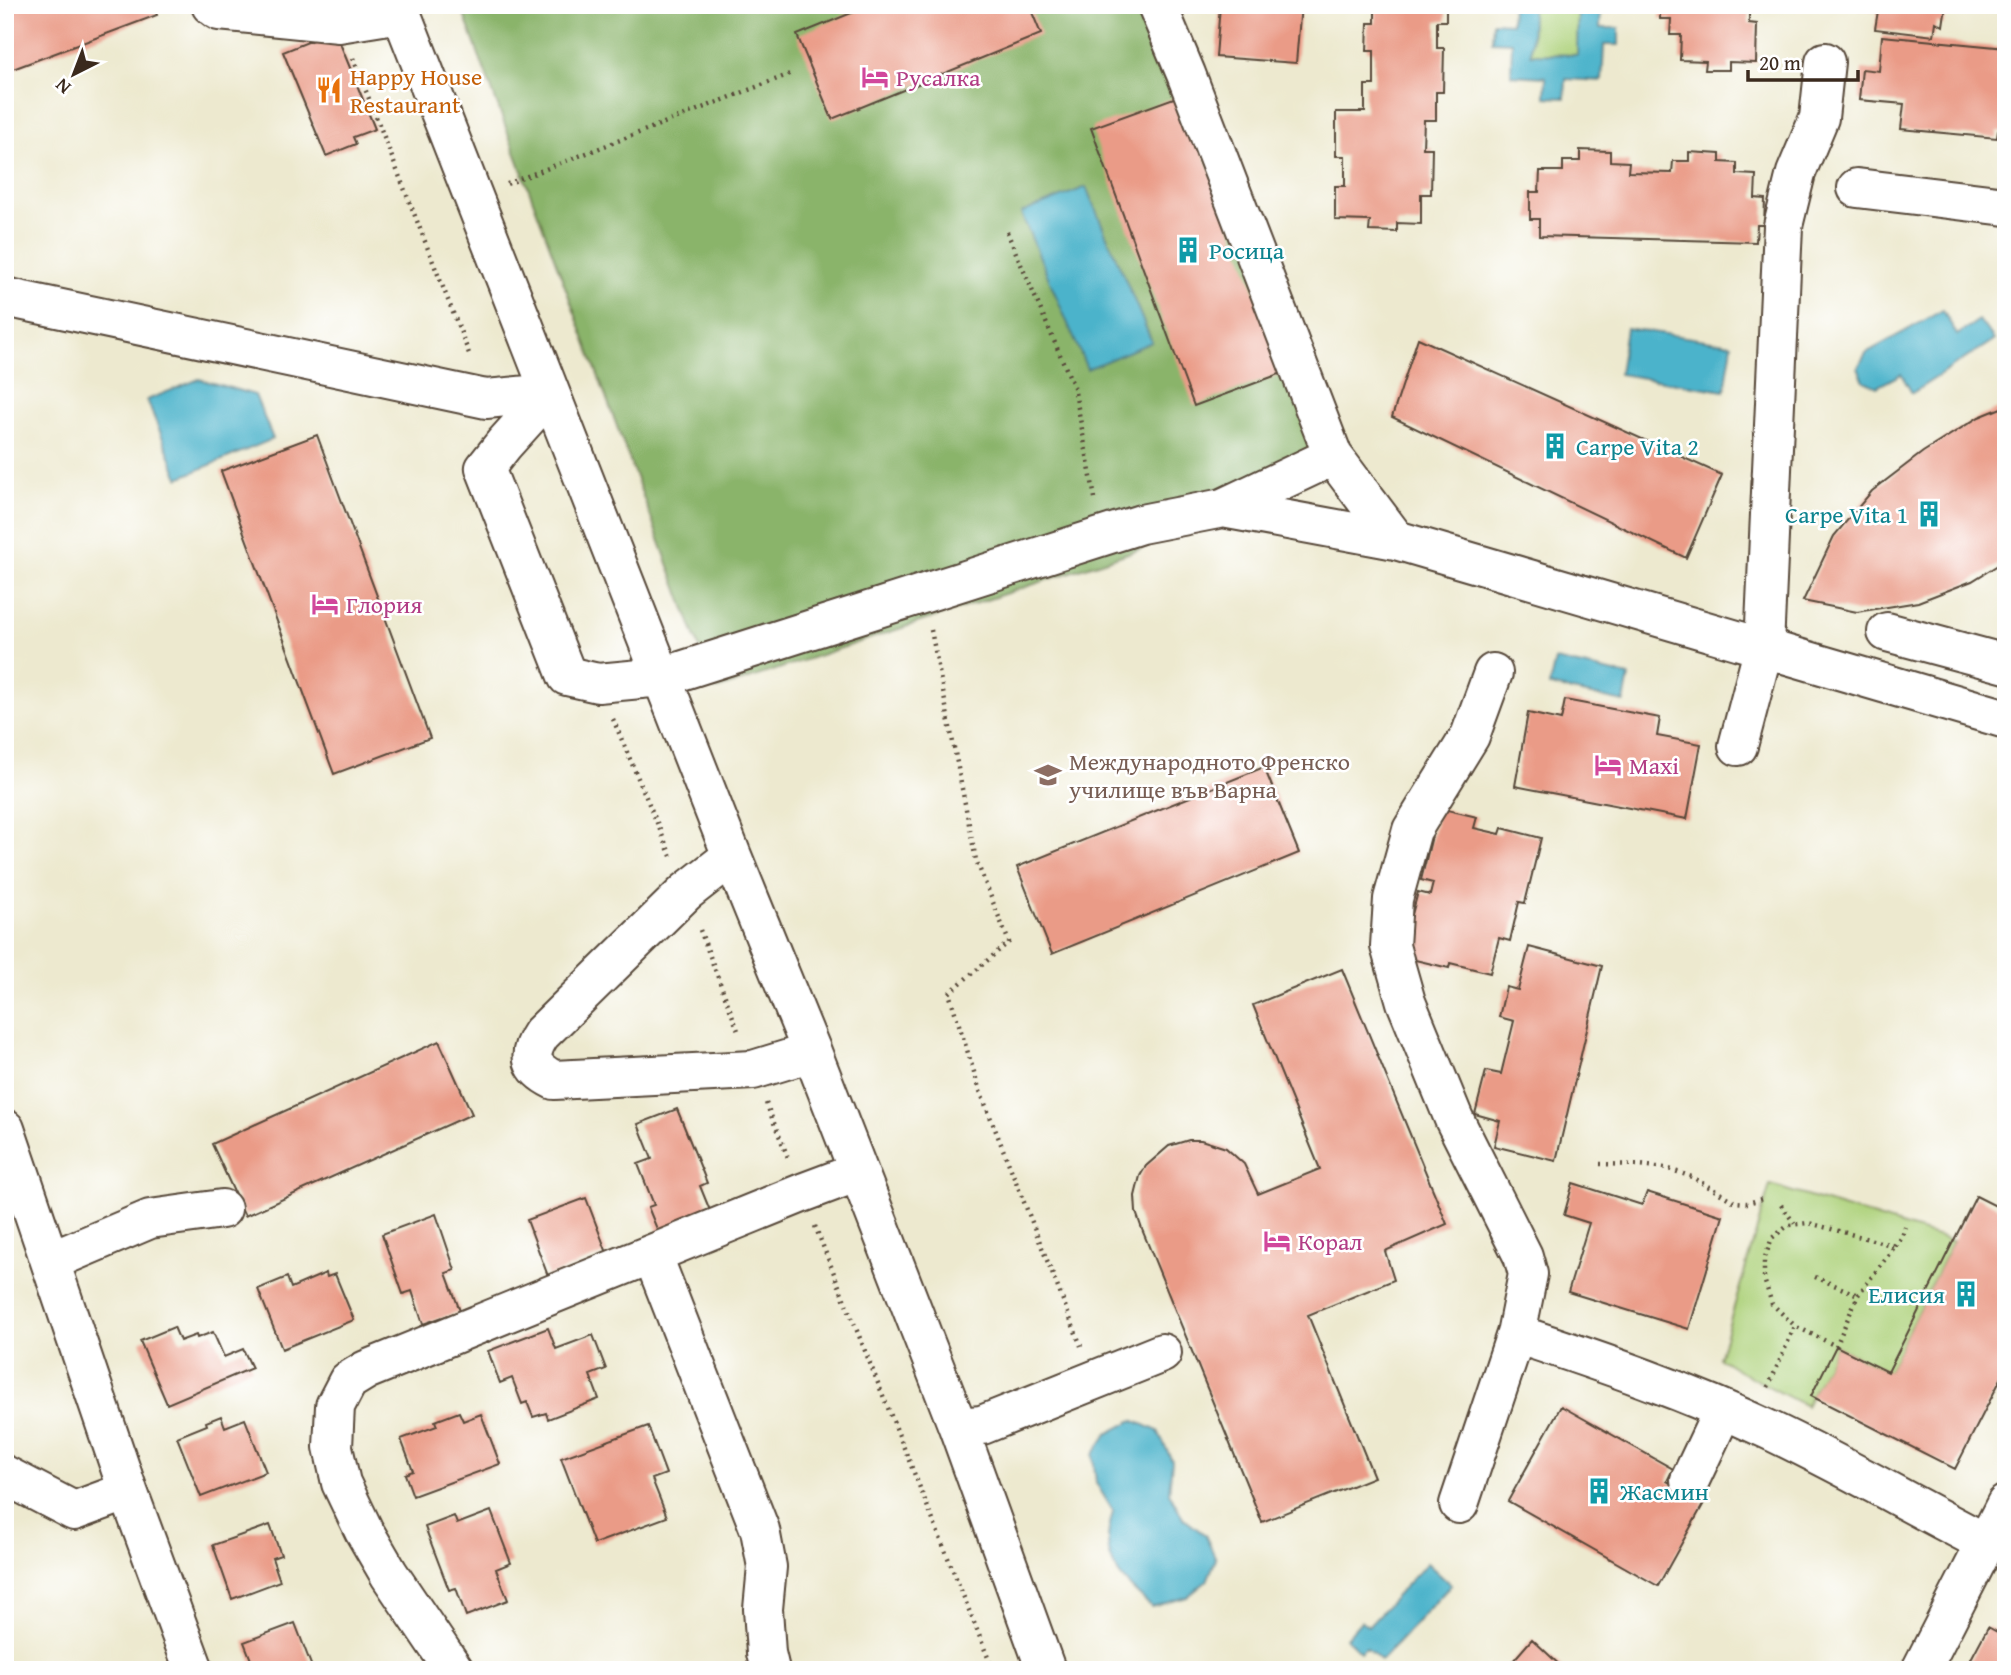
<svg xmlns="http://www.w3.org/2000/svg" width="2011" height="1675" font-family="'Gentium Book Plus',serif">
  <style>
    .green { fill: #aed27b; stroke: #747e4c; stroke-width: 2 }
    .forest { fill: #8ab46b; stroke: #626f44; stroke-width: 2 }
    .water { fill: #4cb3cb; stroke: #446e74; stroke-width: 2; fill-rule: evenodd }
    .building { fill: #ea9b87 }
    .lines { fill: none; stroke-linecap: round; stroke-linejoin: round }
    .minor-casing { stroke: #564739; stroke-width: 42 }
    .path { stroke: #564739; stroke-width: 4.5; stroke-dasharray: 2 5; stroke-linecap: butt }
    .minor { stroke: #fff; stroke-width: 38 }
    .labels { text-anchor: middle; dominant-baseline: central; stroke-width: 5; stroke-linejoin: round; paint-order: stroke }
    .food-label { font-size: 24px; fill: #c56008; stroke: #fff; text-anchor: start }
    .hotel-label { font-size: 24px; fill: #b23c85; stroke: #fff; text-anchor: start }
    .culture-label { font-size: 24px; fill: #0d838f; stroke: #fff; text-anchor: start }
    .education-label { font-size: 24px; fill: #785e54; stroke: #fff; text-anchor: start }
  </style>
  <rect width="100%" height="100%" fill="#fff"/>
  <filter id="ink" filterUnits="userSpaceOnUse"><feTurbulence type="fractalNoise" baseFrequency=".0143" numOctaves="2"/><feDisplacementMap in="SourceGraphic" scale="14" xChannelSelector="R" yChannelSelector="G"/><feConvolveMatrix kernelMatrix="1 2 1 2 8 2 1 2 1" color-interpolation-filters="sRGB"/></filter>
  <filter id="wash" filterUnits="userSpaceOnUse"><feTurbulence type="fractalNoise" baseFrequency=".00686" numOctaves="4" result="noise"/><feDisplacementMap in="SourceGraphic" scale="28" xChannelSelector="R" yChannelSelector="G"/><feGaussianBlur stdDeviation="1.57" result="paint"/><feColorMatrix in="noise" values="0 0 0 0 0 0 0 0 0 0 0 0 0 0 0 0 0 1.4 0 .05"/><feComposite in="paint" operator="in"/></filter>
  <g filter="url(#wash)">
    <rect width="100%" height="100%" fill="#ede9cf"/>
    <path class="green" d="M1532,9L1578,10L1577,55L1531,54Z
      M1770,1185L1953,1241L1888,1372L1836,1346L1806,1406L1743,1373L1719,1358Z"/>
    <path class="forest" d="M480,5H1157L1333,456L1140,549L715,690L463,12Z"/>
    <path class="water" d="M1512,5H1601L1600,28H1619V45H1604L1602,81L1566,79L1565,98L1545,97L1546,77L1511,75L1512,42L1492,41L1493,22L1511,23ZM1532,9L1578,10L1577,55L1531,54Z
      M1086,187L1152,342L1087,369L1021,213Z
      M1943,310L1957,335L1979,320L1994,340L1912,393L1901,374L1877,387L1864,381L1858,367L1866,353Z
      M1626,328L1732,344L1725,391L1619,374Z
      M199,379L255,395L273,439L179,478L147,400Z
      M1555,660L1629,676L1624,702L1549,686Z
      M1133,1420L1158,1431L1172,1461L1169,1492L1183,1518L1205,1535L1216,1559L1207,1581L1187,1597L1152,1607C1131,1588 1107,1570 1108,1539C1108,1530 1111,1520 1113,1511L1096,1483L1093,1455L1107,1434Z
      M1427,1563L1451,1585L1381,1660L1366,1647L1360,1652L1346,1638L1361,1621L1368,1626Z"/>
    <g id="blocks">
      <path class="building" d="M5,5H153L157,15L5,72Z
        M871,5H1029L1041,34L832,119L797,35Z
        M1220,5H1301L1296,63L1216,57Z
        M1375,5H1446V21H1437V48H1444L1443,92H1436V120H1424L1423,148H1432L1431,194H1421V224L1397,223V232L1369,231L1370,221L1335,220V186H1345V156H1336V112H1365V85H1374V51H1367L1368,23H1375Z
        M1660,5H1749V23L1757,24L1756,63L1729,62V70H1705L1706,61L1680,60L1681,35H1670L1671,19H1660Z
        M1859,5H1946L1943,26L1936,22L1934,36L1875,29L1878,11L1859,9Z
        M335,31L375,129L353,137L356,144L326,156L283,52Z
        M1882,36L2006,48V132L1998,131L1997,138L1901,129L1904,104L1859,100L1862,69L1879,71Z
        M1182,95L1285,372L1194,406L1091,128Z
        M1580,150L1610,151V161L1629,162L1628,172L1672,173L1673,161H1689V152L1720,154V162L1737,163V174L1756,175L1755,198L1765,199L1764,225H1757L1756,242L1539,236V219H1530V192H1539L1540,171H1563V161H1580Z
        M1418,338L1722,475L1686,558L1392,417Z
        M2006,406V560L1972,581L1918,602L1857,612L1803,601L1834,536L1872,491L1923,452L1979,417Z
        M317,435L430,738L334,774L221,471Z
        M1565,700L1660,718L1657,736L1701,744L1687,819L1515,786L1528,713L1561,720Z
        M1264,767L1299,853L1052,954L1017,867Z
        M1439,808L1477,817L1474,828L1500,834L1502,828L1541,838L1525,903L1519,902L1510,941L1499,938L1490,973L1450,963L1449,968L1411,959L1412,954L1402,952L1418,892L1430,895L1433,883L1421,880Z
        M1529,947L1602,966L1556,1161L1494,1146L1500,1121L1475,1114L1486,1071L1501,1074L1514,1021L1499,1017L1506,987L1518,990Z
        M1342,969L1447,1224L1385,1251L1394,1280L1308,1315L1374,1477L1262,1522L1143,1232L1136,1212L1135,1196L1140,1176L1146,1166L1169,1146L1189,1140H1201L1226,1148L1244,1164L1258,1194L1320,1169L1253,1005Z
        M439,1041L472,1114L245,1216L212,1144Z
        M677,1109L707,1183L700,1186L711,1213L659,1234L648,1207L654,1205L638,1164L652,1159L638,1124Z
        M1573,1183L1642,1205L1647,1192L1723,1216L1689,1329L1568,1292L1589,1223L1564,1215Z
        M1976,1196L2006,1211V1369L1955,1469L1811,1396L1836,1346L1888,1372Z
        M586,1198L607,1253L548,1276L527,1220Z
        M436,1214L455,1270L446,1273L460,1311L423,1324L412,1291L403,1294L382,1234Z
        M326,1273L327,1277L335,1274L354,1320L282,1349L258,1289L287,1277L291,1288Z
        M174,1327L180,1341L196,1335L197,1338L213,1332L224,1357L243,1349L252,1368L167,1404L140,1341Z
        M548,1328L556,1349L593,1335L606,1369L590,1375L599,1399L548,1419L546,1413L533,1417L527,1402L522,1404L512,1378L500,1383L488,1351Z
        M1561,1406L1673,1469L1667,1481L1704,1503L1658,1586L1508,1501Z
        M459,1412L463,1421L481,1414L500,1464L413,1496L405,1474L413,1471L401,1439L437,1426L435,1421Z
        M221,1416L225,1427L245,1419L266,1472L201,1497L177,1437L207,1425L206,1422Z
        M648,1426L666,1474L652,1479L667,1517L594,1544L561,1458Z
        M491,1511L511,1563L496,1569L508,1600L466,1616L456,1588L449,1590L425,1527L454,1516L457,1524Z
        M270,1525L281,1555L272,1558L280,1581L232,1599L213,1545Z
        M295,1623L313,1670H255L244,1642Z
        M1988,1627L2006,1637V1670H1965Z
        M1532,1639L1565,1670H1505Z"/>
    </g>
  </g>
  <g filter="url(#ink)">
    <use href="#blocks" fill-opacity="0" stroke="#564739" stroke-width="2"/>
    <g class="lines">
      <g class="minor-casing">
        <path id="minor" d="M211,5L219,11L339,23L401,13
          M398,5L732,856L812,1052L958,1427L1046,1670
          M1157,5L1186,74L1333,456L1396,540
          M1857,188L2006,206
          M5,297L486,399L550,393
          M550,393L504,444L485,468L567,676L598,683L662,677L1141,524L1223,508L1396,540L2006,719
          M1223,508L1333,456
          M1887,632L2006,664
          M1738,746L1764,647L1783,226L1796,173L1819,118L1825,62
          M732,856L686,892L541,1034C526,1056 531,1069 554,1080L753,1070L812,1052
          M5,1129L128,1491L194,1670
          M652,1254L760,1530L767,1567L763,1609L766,1653L770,1670
          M51,1261L150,1219L222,1209
          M1516,1334C1602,1362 1688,1392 1769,1430C1843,1465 1914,1506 1986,1543
          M958,1427L982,1425L1162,1353
          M5,1475L74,1511L128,1491
          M1690,1480L1723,1410
          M1459,1504L1516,1334L1528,1274L1523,1256L1454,1119L1406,1002L1390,946L1393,899L1412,830L1470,736L1493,673
          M454,1670L389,1574L364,1531L341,1483L333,1447L335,1406L348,1381L366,1370L802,1193L858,1172
          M1921,1670L2006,1504"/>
      </g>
      <path class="path" d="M353,58L470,356
        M507,184L790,74
        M1007,232L1074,387L1095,498
        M931,630L976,860L1009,942L949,993L980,1091L1081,1346
        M613,719L671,856
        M700,930L739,1033
        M766,1103L789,1160
        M1600,1164L1639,1165L1666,1168L1692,1177L1735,1202L1747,1203L1762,1199
        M1781,1205L1795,1224
        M815,1226L993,1670
        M1895,1246L1902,1237L1905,1227
        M1815,1277L1858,1295
        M1768,1387L1795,1326L1836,1346L1858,1295L1895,1246L1809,1223L1789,1225L1772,1238L1764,1260V1279L1772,1304L1795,1326"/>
      <use href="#minor" class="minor"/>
    </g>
  </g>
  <defs>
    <g id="hotel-bare" transform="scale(2.1)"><path d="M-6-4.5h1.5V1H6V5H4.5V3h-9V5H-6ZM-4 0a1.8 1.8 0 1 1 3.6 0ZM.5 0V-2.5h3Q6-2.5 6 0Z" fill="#d1479c" stroke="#fff" stroke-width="2.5" paint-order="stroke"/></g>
    <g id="restaurant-bare" transform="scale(2.1)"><path d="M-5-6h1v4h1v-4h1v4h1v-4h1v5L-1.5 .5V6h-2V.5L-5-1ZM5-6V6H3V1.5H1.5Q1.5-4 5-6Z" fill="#e8710a" stroke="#fff" stroke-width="2.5" paint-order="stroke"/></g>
    <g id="building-bare" transform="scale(2.1)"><path d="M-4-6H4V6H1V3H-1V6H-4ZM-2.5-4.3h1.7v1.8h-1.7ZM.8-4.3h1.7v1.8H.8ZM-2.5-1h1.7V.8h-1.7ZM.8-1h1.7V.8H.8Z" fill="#0f9aa8" stroke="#fff" stroke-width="2.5" paint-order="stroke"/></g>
    <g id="school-bare" transform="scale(2.1)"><path d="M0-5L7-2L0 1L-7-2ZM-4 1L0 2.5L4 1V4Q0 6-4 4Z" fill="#8d6e63" stroke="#fff" stroke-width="2.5" paint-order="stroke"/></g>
  </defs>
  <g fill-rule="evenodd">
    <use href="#hotel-bare" x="875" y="77"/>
    <use href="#restaurant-bare" x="329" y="90"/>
    <use href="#building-bare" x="1188" y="250"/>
    <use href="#building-bare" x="1555" y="446"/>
    <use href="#building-bare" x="1929" y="514"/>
    <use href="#hotel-bare" x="325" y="604"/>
    <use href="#hotel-bare" x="1608" y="765"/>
    <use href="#school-bare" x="1048" y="775"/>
    <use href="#hotel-bare" x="1277" y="1241"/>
    <use href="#building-bare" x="1966" y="1294"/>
    <use href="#building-bare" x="1599" y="1491"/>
  </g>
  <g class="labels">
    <g class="food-label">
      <text x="350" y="76">Happy House<tspan x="350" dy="28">Restaurant</tspan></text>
    </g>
    <g class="hotel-label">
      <text x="896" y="77">Русалка</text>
      <text x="346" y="604">Глория</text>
      <text x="1629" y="765">Maxi</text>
      <text x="1298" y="1241">Корал</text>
    </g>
    <g class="culture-label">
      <text x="1209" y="250">Росица</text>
      <text x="1576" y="446">Carpe Vita 2</text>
      <text x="1908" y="514" text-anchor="end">Carpe Vita 1</text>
      <text x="1945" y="1294" text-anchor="end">Елисия</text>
      <text x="1620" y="1491">Жасмин</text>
    </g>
    <g class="education-label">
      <text x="1069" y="761">Международното Френско<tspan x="1069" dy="28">училище във Варна</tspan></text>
    </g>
  </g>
  <rect width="2011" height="1675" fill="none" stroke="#fff" stroke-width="28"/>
  <g transform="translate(74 74) rotate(222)" stroke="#ffffff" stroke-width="5" paint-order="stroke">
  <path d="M0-5L12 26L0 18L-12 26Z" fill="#3b2a1e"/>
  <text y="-10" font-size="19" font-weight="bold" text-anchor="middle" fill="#3b2a1e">N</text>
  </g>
  <path d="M1748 70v10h110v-10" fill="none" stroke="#3b2a1e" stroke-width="3.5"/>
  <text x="1759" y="70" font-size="21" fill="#3b2a1e" stroke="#ffffff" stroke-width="5" paint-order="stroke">20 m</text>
</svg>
